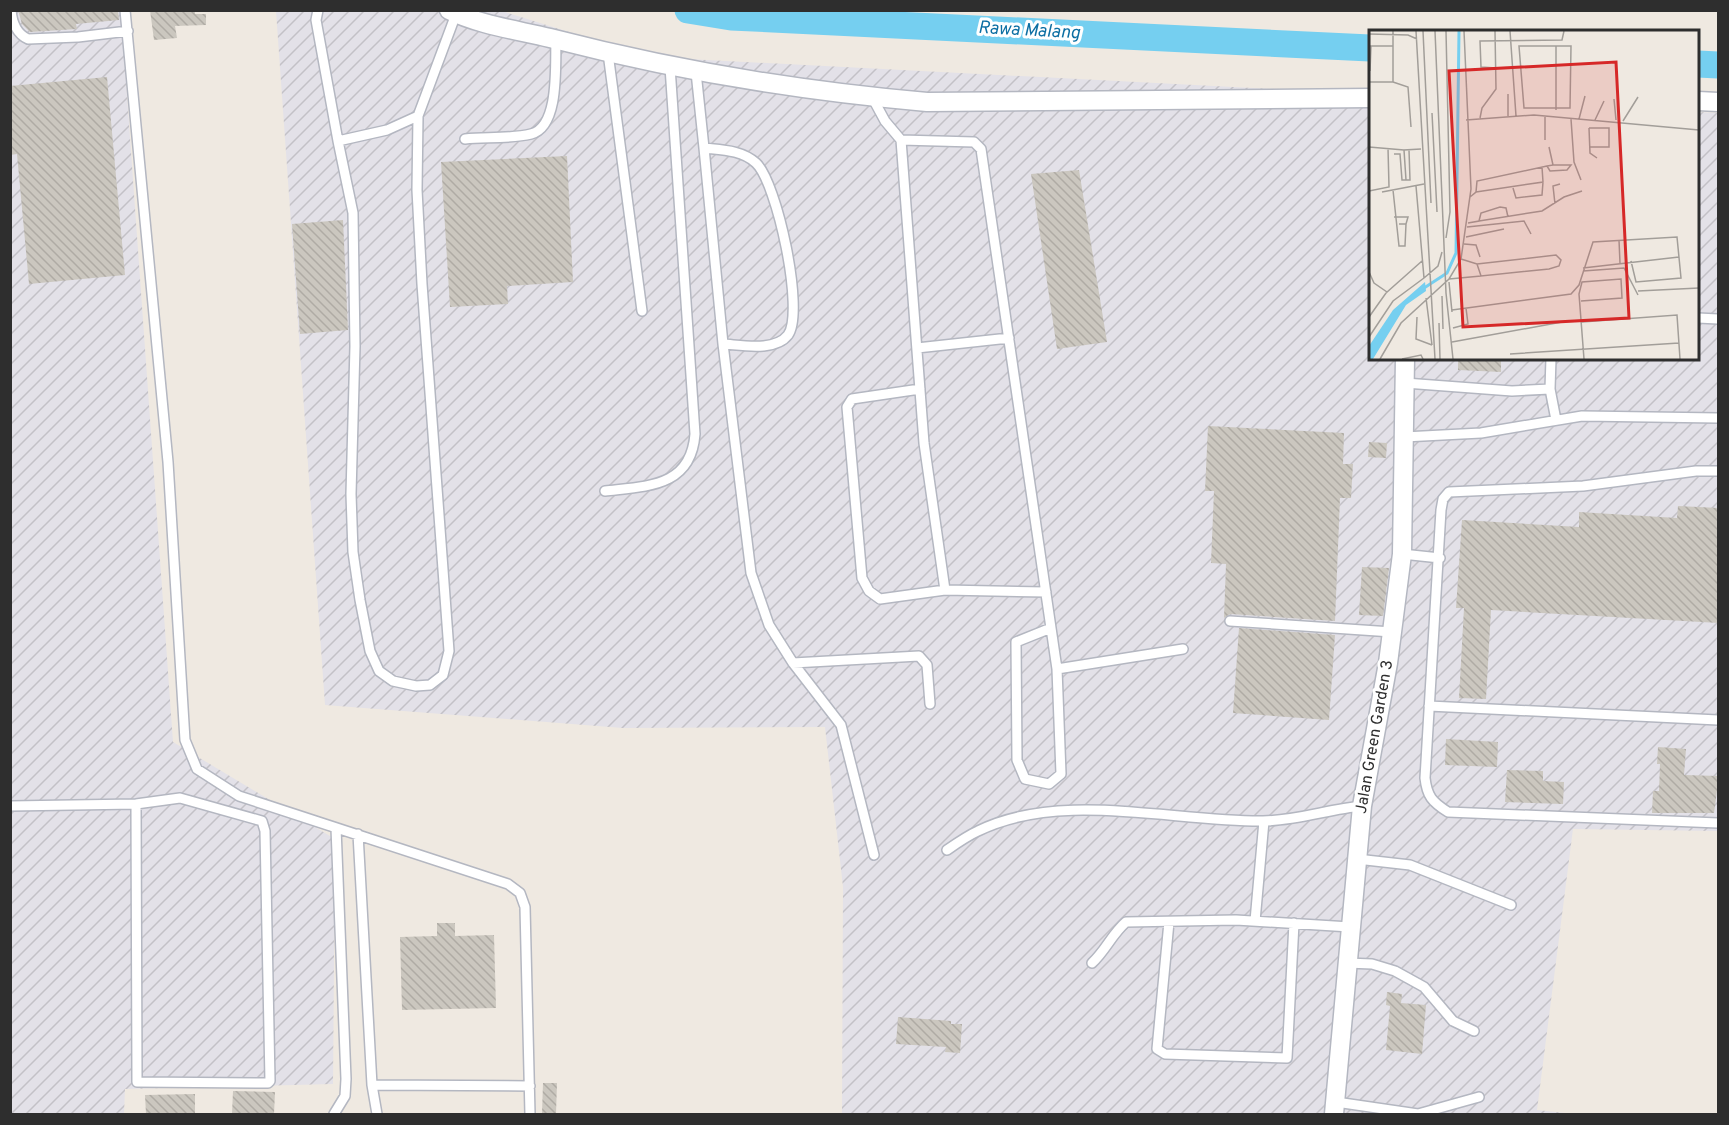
<svg xmlns="http://www.w3.org/2000/svg" width="1729" height="1125" font-family="Overpass,sans-serif">
  <style>
    .industrial { fill: url(#industrial-furrows) }
    .lines { fill: none; stroke-linecap: round; stroke-linejoin: round }
    .river { stroke: #75cff0; stroke-width: 27 }
    .building { fill: url(#building-back-hatch) }
    .service-casing { stroke: #b4b7c1; stroke-width: 12 }
    .minor-casing { stroke: #b4b7c1; stroke-width: 21 }
    .service { stroke: #fff; stroke-width: 9 }
    .minor { stroke: #fff; stroke-width: 18 }
    .labels { text-anchor: middle; dominant-baseline: central; stroke-width: 6; stroke-linejoin: round; paint-order: stroke }
    .street-label { font-size: 16px; fill: #2e2e2e; stroke: #fff }
    .water-label { font-size: 18px; font-style: italic; fill: #0d6fa3; stroke: #fff }
    .inset-river { fill: none; stroke: #75cff0; stroke-width: 3 }
    .inset-road { fill: none; stroke: #a29e99; stroke-width: 1.5 }
    .view { fill: #d62828; fill-opacity: 0.15; stroke: #d62828; stroke-width: 3 }
    .inset-edge { fill: none; stroke: #2e2e2e; stroke-width: 3 }
  </style>
  <defs>
    <pattern id="industrial-furrows" width="10" height="10" patternUnits="userSpaceOnUse" patternTransform="scale(1.5)"><rect width="10" height="10" fill="#e3e1e8"/><path d="M-1 1l2-2M0 10L10 0M9 11l2-2" fill="none" stroke="#c3c1c7"/></pattern>
    <pattern id="building-back-hatch" width="6" height="6" patternUnits="userSpaceOnUse" patternTransform="scale(1.5)"><rect width="6" height="6" fill="#cbc7bf"/><path d="M-1 5l2 2M0 0l6 6M5-1l2 2" fill="none" stroke="#afaba4"/></pattern>
  </defs>
  <rect width="100%" height="100%" fill="#efe9e1"/>
  <path class="industrial" d="M10,11H121L173,742L335,839L333,1084L125,1089L124,1114H11Z
    M276,11H502L649,57L1370,94V358H1698V112L1718,113V831L1573,829L1537,1110L1575,1114H842L843,887L825,727L623,728L325,705Z"/>
  <g class="lines">
    <path class="river" d="M688,10L731,17L1370,48
      M1698,64L1718,65"/>
  </g>
  <path class="building" d="M18,10H118L119,20L76,24L77,29L30,32L22,24Z
    M150,10H195V14H206V25L175,26L177,38L154,40Z
    M107,77L125,275L29,284L17,154L10,155V86Z
    M567,156L573,282L507,286L508,304L450,307L441,162Z
    M1079,170L1107,342L1057,349L1031,174Z
    M343,220L348,330L300,334L292,224Z
    M1458,358H1501V372L1458,370Z
    M1208,426L1344,433L1343,464H1353L1351,498H1340L1335,621L1230,614L1224,618L1226,564L1211,563L1214,491H1205Z
    M1369,442L1387,443L1386,458L1368,457Z
    M1678,506L1719,508V623L1491,610L1486,699L1459,698L1464,608H1456L1462,520L1579,527V512L1677,518Z
    M1362,567L1389,568L1383,616L1359,615Z
    M1239,628L1335,635L1329,720L1233,713Z
    M1446,739L1498,742L1497,767L1445,765Z
    M1658,747L1686,749L1684,775L1719,776L1714,813H1652L1653,791H1659L1660,764H1657Z
    M1507,770L1543,771V781L1564,782L1563,804L1505,802Z
    M437,923H455V936L494,935L496,1008L402,1010L400,937L437,936Z
    M1387,992L1402,994L1401,1003L1426,1005L1422,1054L1386,1050L1390,1006L1386,1005Z
    M898,1017L951,1021V1024H962L960,1053L945,1052L946,1047L896,1044Z
    M543,1083H557L556,1114H542Z
    M233,1091L275,1092L274,1114H232Z
    M195,1094V1114H146L145,1095Z"/>
  <g class="lines">
    <g class="service-casing">
      <path id="service" d="M11,10C12,22 17,34 28,39L78,37L128,31
        M125,10L168,462L185,740L197,769L239,796L508,884L520,893L525,907L530,1114
        M318,10L316,20L338,141
        M608,53L642,311
        M696,72L704,148C722,150 742,150 756,163C777,182 805,312 788,335C775,352 741,345 723,344
        M872,97L885,121L901,140L974,142L981,149L1051,628L1057,669L1061,774L1049,784L1025,779L1017,760L1016,642L1051,628
        M418,116L387,130L338,141L353,213L355,346L351,494L353,552L360,600L370,651L379,671L393,681L416,686L430,685L443,675L449,651L422,284L417,190L418,116L456,14
        M465,139C486,137 510,139 531,134C560,127 555,64 556,40
        M901,140L924,443L945,590L1046,592
        M704,148L723,344L751,573L769,625L793,663L841,725L874,855
        M1698,318L1718,319
        M917,348L1009,338
        M1551,358L1550,389L1556,420
        M1405,383L1512,391L1550,389
        M920,389L852,399L847,407L862,578L869,591L880,599L945,590
        M1404,437L1481,433L1582,416L1718,418
        M1718,471H1696L1583,486L1449,492L1443,499L1441,510L1425,778C1427,796 1432,802 1448,812L1718,823
        M605,491C648,486 691,487 695,434L670,67
        M1402,554L1440,558
        M1230,621L1392,632
        M793,663L919,656L927,665L930,704
        M1057,669L1183,649
        M1429,706L1718,720
        M10,806L136,804L180,798L262,821L265,831L270,1081L268,1083L137,1082L136,804
        M358,834L372,1085L377,1114
        M947,850C957,843 967,836 978,831C1061,790 1174,822 1263,821C1296,821 1329,809 1362,806
        M1357,859L1410,865L1511,905
        M1255,921L1264,821
        M1169,922L1157,1049L1165,1054L1287,1058L1294,923
        M1092,963C1106,950 1112,934 1126,922L1236,920L1350,927
        M1347,963L1372,964L1395,971L1424,987L1453,1021L1474,1031
        M372,1085L530,1086
        M1336,1102L1418,1114L1479,1097
        M334,1114L345,1096L346,1079L336,828"/>
    </g>
    <g class="minor-casing">
      <path id="minor" d="M449,10C479,25 517,30 550,38C674,70 799,91 927,102L1370,98
        M1698,101L1718,102
        M1334,1114L1362,806L1388,663L1402,554L1405,358"/>
    </g>
    <use href="#service" class="service"/>
    <use href="#minor" class="minor"/>
  </g>
  <g class="labels">
    <g class="street-label">
      <text transform="translate(1375 737) rotate(-80)">Jalan Green Garden 3</text>
    </g>
    <g class="water-label">
      <text transform="translate(1029 31) rotate(3)">Rawa Malang</text>
    </g>
  </g>
  <g transform="translate(1369 30)">
    <rect width="330" height="330" fill="#efe9e1"/>
    <path d="M56,252L57,261L37,275L4,329H0V316L24,280Z" fill="#75cff0"/>
    <path class="inset-river" d="M52,260L78,243L87,223L90,1"/>
    <path class="inset-road" d="M47,1L66,329M54,1L62,173M66,1L77,263L84,329M141,1L147,86M0,4L39,5L48,9M0,16H24M150,16H202L201,78H155ZM187,16V80M127,38L112,37L111,11L193,10L195,1M1,41L2,16M0,52H24V1M24,52L39,57L42,97M139,64V86M245,69L247,90M63,83L68,182M111,88L113,78L127,59L126,1M202,89L205,132L212,150M210,89L216,66M97,90L165,85L330,100M226,90L235,71M254,91L269,67M220,98H240V117H221M220,98L221,123L228,128M176,110V86M0,117L35,120M180,117L184,135M25,124H31L33,150H41L40,120M37,150L35,120L52,119M144,158L147,168L173,165L174,152M24,160L30,216H36L37,194H30M0,161L20,157L19,118M13,162L55,154M107,162L174,152L173,137M101,167L107,162L108,151L178,136L184,135H202L198,140L181,141L178,136M186,174L184,156L191,154M25,187H39L37,194M110,191L173,181L195,167L213,161M99,193L110,191L112,183L131,177L137,178L139,187M98,197L155,191L162,204M97,207L135,199M77,208L81,182L77,1M250,210L251,233M95,214L107,215L111,227M92,229L108,234L187,225L192,230L190,236L180,239L112,246L108,234M214,238L310,227M214,241L255,238L269,265M0,242L5,253L18,262M55,248L69,236L73,222M80,249L112,246M80,252L83,282M269,261L330,258M73,266L74,299M57,268L63,315M212,271L253,268L252,249L213,252L210,264L215,329M83,280L202,264L210,255L224,212L308,207L312,248L267,252L262,231M0,287L17,263L53,231M48,287L47,309L63,315M213,292L308,285L311,329M70,293L71,329M84,298L99,294L97,278M0,307L24,271L55,248L47,156M83,312L193,292M141,324L310,313M11,329L32,293L80,249L92,229L102,159L95,1M33,329L52,325L54,329"/>
    <path class="view" d="M247,32L260,288L94,297L80,41Z"/>
    <rect width="330" height="330" class="inset-edge"/>
  </g>
  <rect width="1729" height="1125" fill="none" stroke="#2e2e2e" stroke-width="24"/>
</svg>
